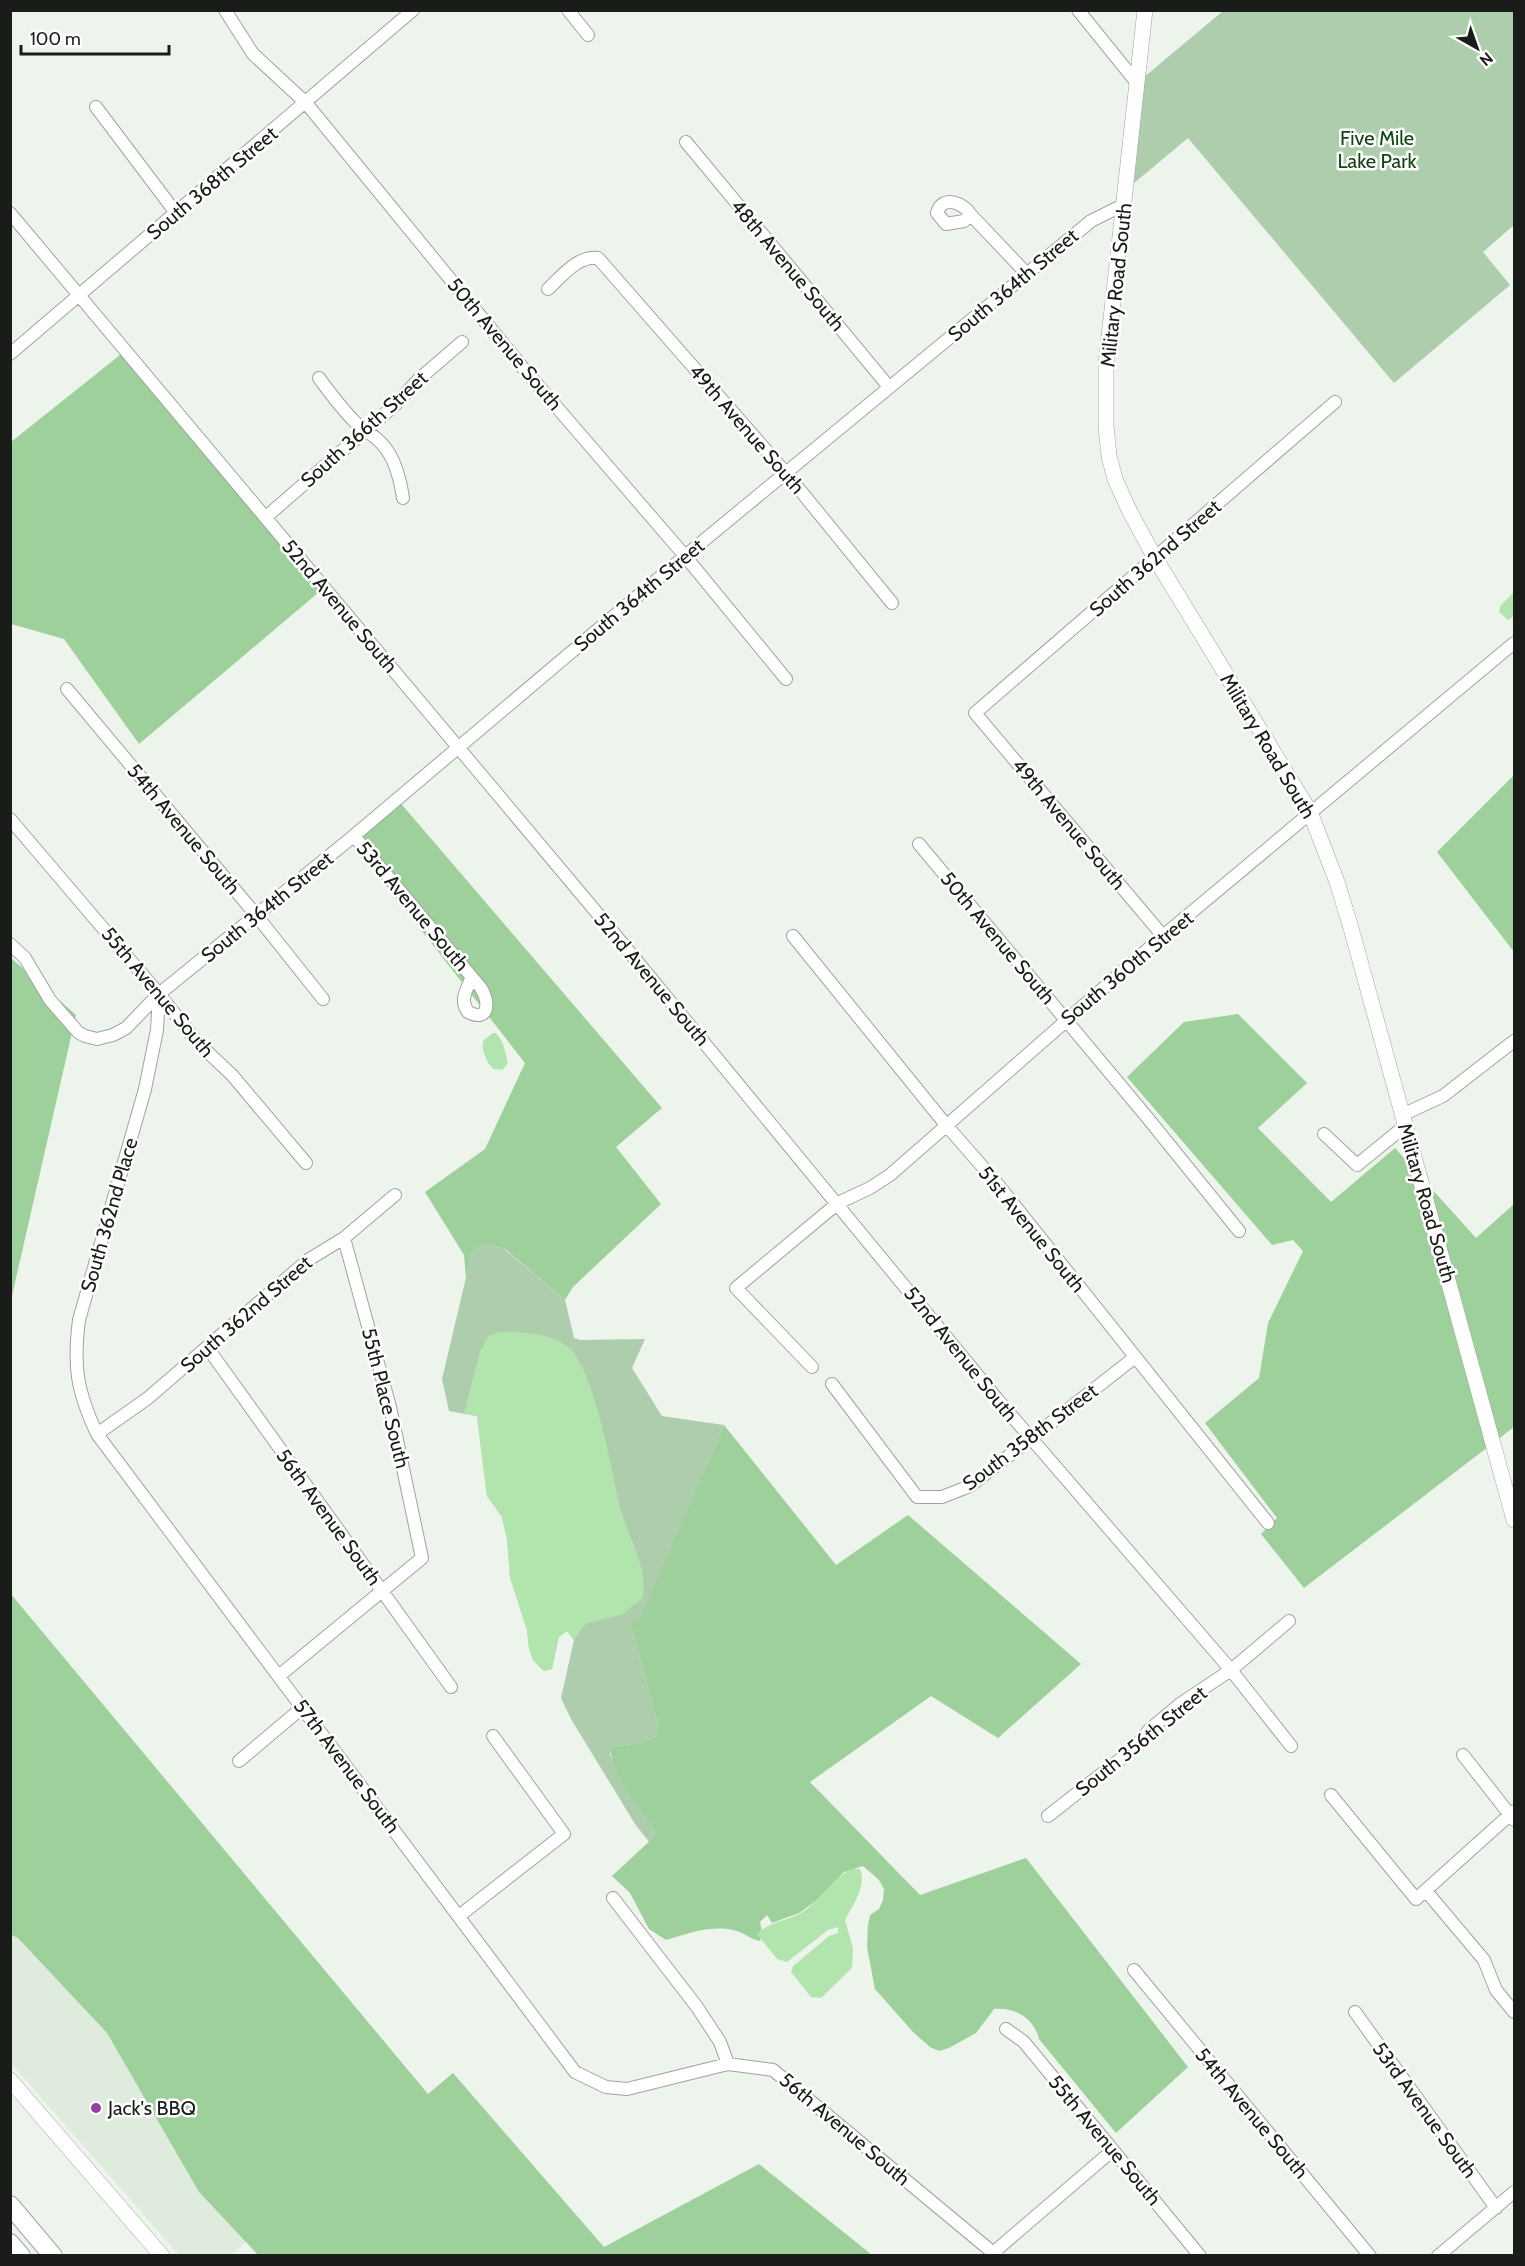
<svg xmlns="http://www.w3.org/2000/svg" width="1525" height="2266" font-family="Cabin,sans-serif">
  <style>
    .built { fill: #deebdd }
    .green { fill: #aecdac }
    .forest { fill: #9dd09a }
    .water { fill: #b2e5ae }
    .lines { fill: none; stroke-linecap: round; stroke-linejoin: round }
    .minor-casing { stroke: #9ea59e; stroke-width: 14 }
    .major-casing { stroke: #9ea59e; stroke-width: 16 }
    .highway-casing { stroke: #9ea59e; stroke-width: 20 }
    .minor { stroke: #fff; stroke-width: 12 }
    .major { stroke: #fff; stroke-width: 15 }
    .highway { stroke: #fff; stroke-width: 18 }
    .poi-dot { fill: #9a3ca5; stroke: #fefffe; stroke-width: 2 }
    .labels { text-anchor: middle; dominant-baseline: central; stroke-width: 5; stroke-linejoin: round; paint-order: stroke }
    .park-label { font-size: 20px; fill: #114511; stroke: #fefffe }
    .street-label { font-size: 20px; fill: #1a1c19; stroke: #fefffe }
    .poi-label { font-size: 20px; fill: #1a1c19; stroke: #fefffe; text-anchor: start }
  </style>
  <rect width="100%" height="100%" fill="#edf4ec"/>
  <path class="built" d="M10,1935L18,1938L107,2033L199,2192L246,2242L231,2255H179L11,2063Z"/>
  <path class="green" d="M1223,11H1514V225L1483,252L1510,285L1394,383L1188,138L1127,189L1137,83Z
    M485,1244L504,1249L565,1300L574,1338L580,1340L645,1339L632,1368L662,1416L724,1425L640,1619L630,1622L658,1725L656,1736L645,1742L611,1747L610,1755L619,1775L653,1829L654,1837L650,1843L635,1824L571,1719L561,1698L574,1640L567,1631L559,1636L552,1669L544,1671L533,1660L529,1648L527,1630L510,1577L507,1539L502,1517L487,1496L477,1416L449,1411L442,1379L472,1252Z"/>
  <path class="forest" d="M125,351L325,587L139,744L64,639L11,624V442Z
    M1514,775V952L1437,852Z
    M397,799L662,1108L616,1147L661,1204L573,1287L565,1300L505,1249L485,1244L472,1252L466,1278L464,1255L425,1192L485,1149L525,1063L350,839Z
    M11,958L76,1015L11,1300Z
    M1238,1014L1307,1083L1258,1128L1331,1202L1395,1148L1476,1238L1514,1204V1427L1304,1588L1261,1534L1277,1518L1205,1423L1259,1378L1268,1323L1303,1251L1293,1240L1272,1245L1127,1077L1184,1022Z
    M724,1425L836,1565L908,1515L1081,1664L998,1738L931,1696L810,1782L920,1895L1026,1858L1188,2067L1116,2133L1039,2039C1034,2018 1015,2007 994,2009L976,2033L949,2048L939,2051L930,2047L913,2032L875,1989L867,1947L868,1925L870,1915L879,1909L883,1900L884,1889L879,1880L863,1866L844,1872L816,1901L799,1913L772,1923L767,1915L760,1922L762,1932L760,1941C750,1939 743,1932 733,1930C710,1925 687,1934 666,1940L649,1929L630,1893L612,1876L654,1837L653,1829C642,1811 607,1767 611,1747L645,1742L656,1736L658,1725L630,1622L640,1618Z
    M10,1593L428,2094L453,2073L604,2247L759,2164L872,2255H258L199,2192L107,2033L18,1938L11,1935Z"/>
  <path class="water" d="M1514,592V616L1508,620L1499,612L1500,606Z
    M493,1033H496C504,1042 505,1051 508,1063L502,1070L493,1069C487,1062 481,1051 483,1041Z
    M501,1332C522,1332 549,1333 567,1346C595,1367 612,1475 621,1510C629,1540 648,1566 643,1598L623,1614L588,1623L584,1625L574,1640L567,1631L558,1638L552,1669L544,1671L533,1660L529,1648L527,1630L510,1577L507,1539L502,1517L487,1496L477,1416L464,1413L480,1352L488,1336Z
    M851,1869H860C867,1886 853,1905 845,1920L853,1948L852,1968L821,1998L811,1997L791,1972L793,1966L829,1936L838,1933V1927L828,1930L787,1962L777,1959L757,1934C770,1921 789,1921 804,1911C822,1899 831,1880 851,1869Z"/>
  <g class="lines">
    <g class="minor-casing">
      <path id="minor" d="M225,10L253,54L306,103L523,368L685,556L786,679
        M568,10L588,35
        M1078,10L1137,83
        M96,107L176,213
        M686,142L889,387
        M10,213L608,926L998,1400L1231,1670L1291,1746
        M971,215C964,203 942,194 937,213L946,224L964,221L971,215L1027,274
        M548,289C563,275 577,256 598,258L786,473L892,603
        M10,354L413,10
        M319,378C330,393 342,409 355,422C362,429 370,433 377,439C394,453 400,477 403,498
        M266,517L396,404L419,379L462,342
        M67,689L256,915L323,999
        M10,819L159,994L198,1043L232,1075L306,1163
        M354,836L481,988C490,1002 489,1023 468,1012C459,1000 467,989 472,977
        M919,844L1146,1116L1239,1231
        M793,936L946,1125L995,1181L1268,1523
        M1163,936L975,713L1335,402
        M10,944L25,958L50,1000L78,1032L85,1036L97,1039L113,1035L126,1028L159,994L350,839L685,556L1091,221L1125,204
        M159,994L157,1030L145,1089L79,1320C73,1367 77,1391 97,1434L575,2072L606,2087L627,2089L728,2064L773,2070L997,2256
        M1402,1115L1443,1096L1514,1041
        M1324,1134L1357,1165L1405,1126
        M207,1347L451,1687
        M812,1367L736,1288L838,1203L870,1188L890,1175L1163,936L1514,643
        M832,1384L917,1497H942L970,1486L1134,1358
        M97,1434L148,1398L308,1260L344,1238L395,1195
        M280,1675L422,1558L390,1407L344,1238
        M1463,1755L1514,1820
        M239,1761L303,1707
        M1331,1795L1416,1899L1514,1811
        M1048,1816L1136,1747L1149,1730L1180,1704L1231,1670L1289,1621
        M1426,1891L1484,1960L1496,1990L1514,2012
        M613,1898L697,2007L720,2042L728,2064
        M459,1916L564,1834L493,1736
        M1134,1970L1370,2256
        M1355,2012L1496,2208
        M1006,2029L1024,2042L1200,2256
        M994,2252L1113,2150
        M1438,2256L1514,2192"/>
    </g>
    <g class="major-casing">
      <path id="major" d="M1145,10L1106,364V426L1109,456L1115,479L1130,512L1155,558L1310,812L1337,882L1351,928L1514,1520
        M10,2080L162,2256"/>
    </g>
    <g class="highway-casing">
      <path id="highway" d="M10,2205L53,2256
        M10,2243L21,2256"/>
    </g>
    <use href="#minor" class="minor"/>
    <use href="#major" class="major"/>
    <use href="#highway" class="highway"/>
  </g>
  <circle class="poi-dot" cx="96" cy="2108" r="6"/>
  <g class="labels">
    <g class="park-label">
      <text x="1377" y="138">Five Mile<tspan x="1377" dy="23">Lake Park</tspan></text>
    </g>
    <g class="street-label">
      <text transform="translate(212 183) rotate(-40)">South 368th Street</text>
      <text transform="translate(788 265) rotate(50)">48th Avenue South</text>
      <text transform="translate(1013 285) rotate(-40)">South 364th Street</text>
      <text transform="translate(1116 285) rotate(-84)">Military Road South</text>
      <text transform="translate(505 344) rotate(50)">50th Avenue South</text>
      <text transform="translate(364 429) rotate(-42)">South 366th Street</text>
      <text transform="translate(747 429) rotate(49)">49th Avenue South</text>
      <text transform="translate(1155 558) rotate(-41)">South 362nd Street</text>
      <text transform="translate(639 595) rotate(-40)">South 364th Street</text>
      <text transform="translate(340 606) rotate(50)">52nd Avenue South</text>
      <text transform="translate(1268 746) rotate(59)">Military Road South</text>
      <text transform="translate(1069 824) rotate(50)">49th Avenue South</text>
      <text transform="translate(184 829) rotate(50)">54th Avenue South</text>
      <text transform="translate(413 906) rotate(50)">53rd Avenue South</text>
      <text transform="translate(267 907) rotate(-39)">South 364th Street</text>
      <text transform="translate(998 938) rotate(50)">50th Avenue South</text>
      <text transform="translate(1127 968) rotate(-40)">South 360th Street</text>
      <text transform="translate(652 979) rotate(50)">52nd Avenue South</text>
      <text transform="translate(158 992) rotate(50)">55th Avenue South</text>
      <text transform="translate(1427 1203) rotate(74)">Military Road South</text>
      <text transform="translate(109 1215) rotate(-74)">South 362nd Place</text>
      <text transform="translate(1032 1229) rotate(51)">51st Avenue South</text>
      <text transform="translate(246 1314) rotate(-41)">South 362nd Street</text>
      <text transform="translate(961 1354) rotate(51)">52nd Avenue South</text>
      <text transform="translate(386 1398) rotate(76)">55th Place South</text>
      <text transform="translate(1030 1437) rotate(-37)">South 358th Street</text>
      <text transform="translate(329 1517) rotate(54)">56th Avenue South</text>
      <text transform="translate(1141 1741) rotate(-39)">South 356th Street</text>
      <text transform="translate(347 1766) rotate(53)">57th Avenue South</text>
      <text transform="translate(1425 2110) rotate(54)">53rd Avenue South</text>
      <text transform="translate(1252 2113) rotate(50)">54th Avenue South</text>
      <text transform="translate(845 2129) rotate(40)">56th Avenue South</text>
      <text transform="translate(1105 2140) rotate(50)">55th Avenue South</text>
    </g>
    <g class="poi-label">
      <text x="108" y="2108">Jack's BBQ</text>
    </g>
  </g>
  <rect width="1525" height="2266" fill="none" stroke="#1a1c19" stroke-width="24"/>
  <g transform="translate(1477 48) rotate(140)" stroke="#fefffe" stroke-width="4.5" paint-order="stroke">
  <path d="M0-4.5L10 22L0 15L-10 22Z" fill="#1a1c19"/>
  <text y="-9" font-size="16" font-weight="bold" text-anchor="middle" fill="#1a1c19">N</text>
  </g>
  <path d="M21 45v9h148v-9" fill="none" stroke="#1a1c19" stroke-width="3"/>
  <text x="30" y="45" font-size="18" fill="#1a1c19" stroke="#fefffe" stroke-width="4.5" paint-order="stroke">100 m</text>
</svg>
